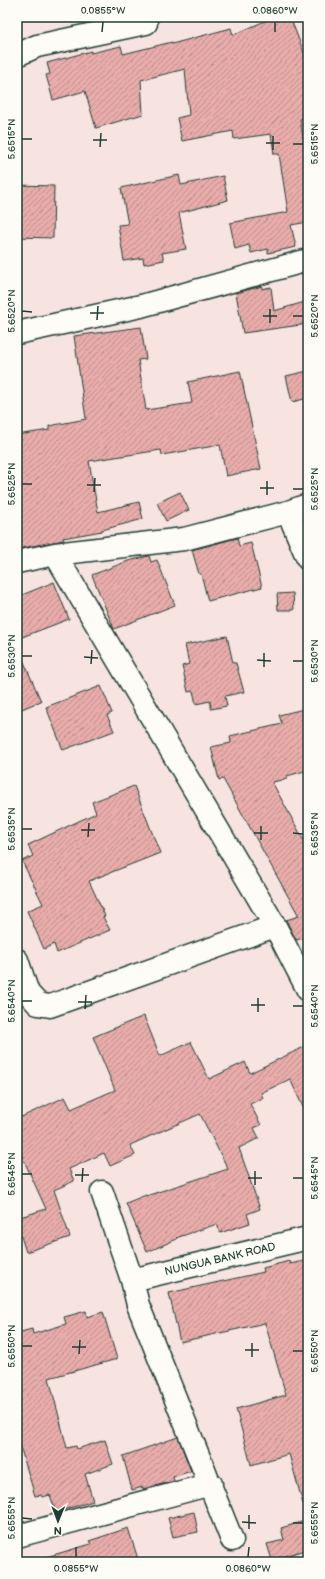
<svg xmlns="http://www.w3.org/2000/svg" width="325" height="1579" font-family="'Balsamiq Sans',sans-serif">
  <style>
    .building { fill: url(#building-hatch); stroke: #1f3d34 }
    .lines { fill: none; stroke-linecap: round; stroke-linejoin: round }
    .minor-casing { stroke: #1f3d34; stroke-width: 25 }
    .minor { stroke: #fdfcf7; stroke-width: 22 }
    .ticks { fill: none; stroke: #1f3d34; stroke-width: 1.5 }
    .labels { text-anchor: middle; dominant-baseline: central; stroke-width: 3; stroke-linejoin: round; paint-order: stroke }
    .street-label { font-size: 11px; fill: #1f3d34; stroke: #fdfcf7 }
    .neatline { fill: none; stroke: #1f3d34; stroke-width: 1.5 }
    .ticks-label { font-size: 10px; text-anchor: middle; fill: #1f3d34 }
  </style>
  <defs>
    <pattern id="building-hatch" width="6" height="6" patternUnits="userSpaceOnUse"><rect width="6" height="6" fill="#e8acab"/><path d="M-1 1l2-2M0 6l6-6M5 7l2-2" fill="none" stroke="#bb8d8c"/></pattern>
  </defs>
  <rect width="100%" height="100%" fill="#f7e4e0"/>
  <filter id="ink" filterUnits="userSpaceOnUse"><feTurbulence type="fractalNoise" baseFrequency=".025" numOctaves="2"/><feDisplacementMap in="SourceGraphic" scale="8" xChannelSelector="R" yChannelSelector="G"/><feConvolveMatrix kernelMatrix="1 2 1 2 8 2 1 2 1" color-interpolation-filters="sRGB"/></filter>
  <g filter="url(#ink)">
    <path class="building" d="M274,17H290L308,63V101L302,103L308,116L300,119L308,168V222L291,225L296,247L268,253V249L251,253L249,245L235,249L230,223L288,212L279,154H274L271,134L234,139L233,131L182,141L177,118L189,115L185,69L141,80L143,114L96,128L85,91L53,100L46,75L50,74L47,63L91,51V53L121,46L123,54L172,42V44L231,28L233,35Z
      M179,175L181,185L223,176L228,200L179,213L186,249L162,253L164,260L144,264L143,258L124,261L118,225L128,224L121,188Z
      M17,185L54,186L53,238L17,237Z
      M262,286V289L271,287L274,311L308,301V324L243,333L236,293Z
      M141,327L146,359L138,360L146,410L192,403L188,382L240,371L261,469L226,476L220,445L162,455L161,450L89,461L98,512L139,502L143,519L102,530V531L63,538L64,540L17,549V435L49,430V426L86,419L74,336Z
      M308,371V398L292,402L286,376Z
      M180,492L189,510L166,521L157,503Z
      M237,538L239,546L251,543L262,587L208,601L201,574H199L192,550Z
      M149,556L151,562L157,560L175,605L114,629L92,575L128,561Z
      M54,582L69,619L17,639V597Z
      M293,593L294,610H278L277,594Z
      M227,636L233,663H236L244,692L225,696L227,706L211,709L210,701L196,704L193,691L188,692L182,666L189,664L185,645Z
      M17,646L41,701L17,711Z
      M101,686L112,713L107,715L114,731L63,750L46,707Z
      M308,708V770L287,776V779L272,782L308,848V937L296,940L286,920L299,916L223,779L219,780L211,747L231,743L230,736L282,724L279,715Z
      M134,786L160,853L89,881L105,916L103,917L110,930L57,953L54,944L44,949L27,911L43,904L22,861L33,856L28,845L96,813L92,802Z
      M144,1016L160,1056L191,1042L209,1079L245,1062L250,1073L308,1045V1118L290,1079L261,1093L263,1098L250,1104L261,1125L254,1128L259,1138L239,1148L260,1209L247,1214L250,1223L220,1233L217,1224L176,1238L177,1239L147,1252L126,1203L146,1195V1196L228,1169L200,1114L130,1145L135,1155L110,1166L104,1153L69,1169L74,1181L54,1190L70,1237L26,1252L17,1224V1218L46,1209L17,1145V1119L65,1097L71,1109L115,1090L93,1037Z
      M308,1260V1503L303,1504L289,1454L251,1465L236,1409L286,1395L265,1323L180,1342L169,1293L264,1272L263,1268L289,1261L290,1264Z
      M86,1311L87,1317L103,1312L117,1359L49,1378L67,1448L76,1446L77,1449L105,1440L113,1464L85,1474L93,1501L56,1512L50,1495L42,1497L41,1495L35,1496L20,1446L17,1447V1333L32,1329L33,1334L66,1324L64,1317Z
      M178,1437L191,1471L173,1477L174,1481L143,1489V1487L132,1490L123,1456Z
      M194,1512L198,1532L173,1537L168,1518Z
      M308,1520V1549L272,1560L267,1544L284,1540L281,1528Z
      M128,1528L139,1562H47L46,1557L91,1544L89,1541Z"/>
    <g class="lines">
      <g class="minor-casing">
        <path id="minor" d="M17,55L37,46L146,23
          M17,333L141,306L308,260
          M288,512L308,559
          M55,554L275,926L308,990
          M17,562L55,554L184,539L288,512L308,505
          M17,960L28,993L38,1004L50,1006L275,926
          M102,1192L132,1280L138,1305L232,1540
          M132,1280L308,1238
          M17,1536L211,1484"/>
      </g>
      <use href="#minor" class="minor"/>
    </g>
  </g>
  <path class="ticks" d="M102,32L103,22M275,32V22M22,139H32M93,140H107M266,143H280M293,144H303M100,147L101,133M273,150V136M22,311L32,312M90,313H104M263,316H277M293,316H303M97,320L98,306M270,323V309M22,484H32M87,485H101M260,488H274M293,489H303M94,492L95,478M267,495V481M22,656H32M84,657L98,658M257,660L271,661M293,661H303M91,664L92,650M264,667V653M22,829H32M81,830H95M254,833H268M293,833L303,834M88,837L89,823M261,840V826M22,1001H32M78,1002H92M251,1005H265M293,1006H303M85,1009L86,995M258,1012V998M22,1174H32M75,1175H89M248,1178H262M293,1178H303M82,1182L83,1168M255,1185V1171M22,1346H32M72,1347H86M245,1350H259M293,1351H303M79,1354L80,1340M252,1357V1343M22,1518L32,1519M242,1522L256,1523M293,1523H303M249,1529V1515M76,1557V1547M248,1557L249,1547"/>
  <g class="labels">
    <g class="street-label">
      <text transform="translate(220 1259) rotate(-13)">NUNGUA BANK ROAD</text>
    </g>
  </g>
  <rect width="325" height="1579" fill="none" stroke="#fdfcf7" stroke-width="44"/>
  <g transform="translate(58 1521) rotate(181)" stroke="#fdfcf7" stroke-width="3" paint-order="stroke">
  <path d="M0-3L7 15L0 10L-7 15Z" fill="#1f3d34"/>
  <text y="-6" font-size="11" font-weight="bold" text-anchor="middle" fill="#1f3d34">N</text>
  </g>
  <rect x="22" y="22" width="281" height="1535" class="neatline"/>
  <g class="ticks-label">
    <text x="103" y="14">0.0855°W</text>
    <text x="275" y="14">0.0860°W</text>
    <text transform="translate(11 139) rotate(-90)" y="4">5.6515°N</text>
    <text transform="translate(314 144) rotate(-90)" y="4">5.6515°N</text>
    <text transform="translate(11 311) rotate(-90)" y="4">5.6520°N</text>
    <text transform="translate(314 316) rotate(-90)" y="4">5.6520°N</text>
    <text transform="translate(11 484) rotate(-90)" y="4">5.6525°N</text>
    <text transform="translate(314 489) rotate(-90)" y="4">5.6525°N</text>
    <text transform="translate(11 656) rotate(-90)" y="4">5.6530°N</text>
    <text transform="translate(314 661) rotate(-90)" y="4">5.6530°N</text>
    <text transform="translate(11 829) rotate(-90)" y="4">5.6535°N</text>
    <text transform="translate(314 834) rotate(-90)" y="4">5.6535°N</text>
    <text transform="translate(11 1001) rotate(-90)" y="4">5.6540°N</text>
    <text transform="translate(314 1006) rotate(-90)" y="4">5.6540°N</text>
    <text transform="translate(11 1174) rotate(-90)" y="4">5.6545°N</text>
    <text transform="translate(314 1178) rotate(-90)" y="4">5.6545°N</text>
    <text transform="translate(11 1346) rotate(-90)" y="4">5.6550°N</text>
    <text transform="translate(314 1351) rotate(-90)" y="4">5.6550°N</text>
    <text transform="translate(11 1518) rotate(-90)" y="4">5.6555°N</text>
    <text transform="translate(314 1523) rotate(-90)" y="4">5.6555°N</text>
    <text x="76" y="1572">0.0855°W</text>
    <text x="248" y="1572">0.0860°W</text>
  </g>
</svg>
